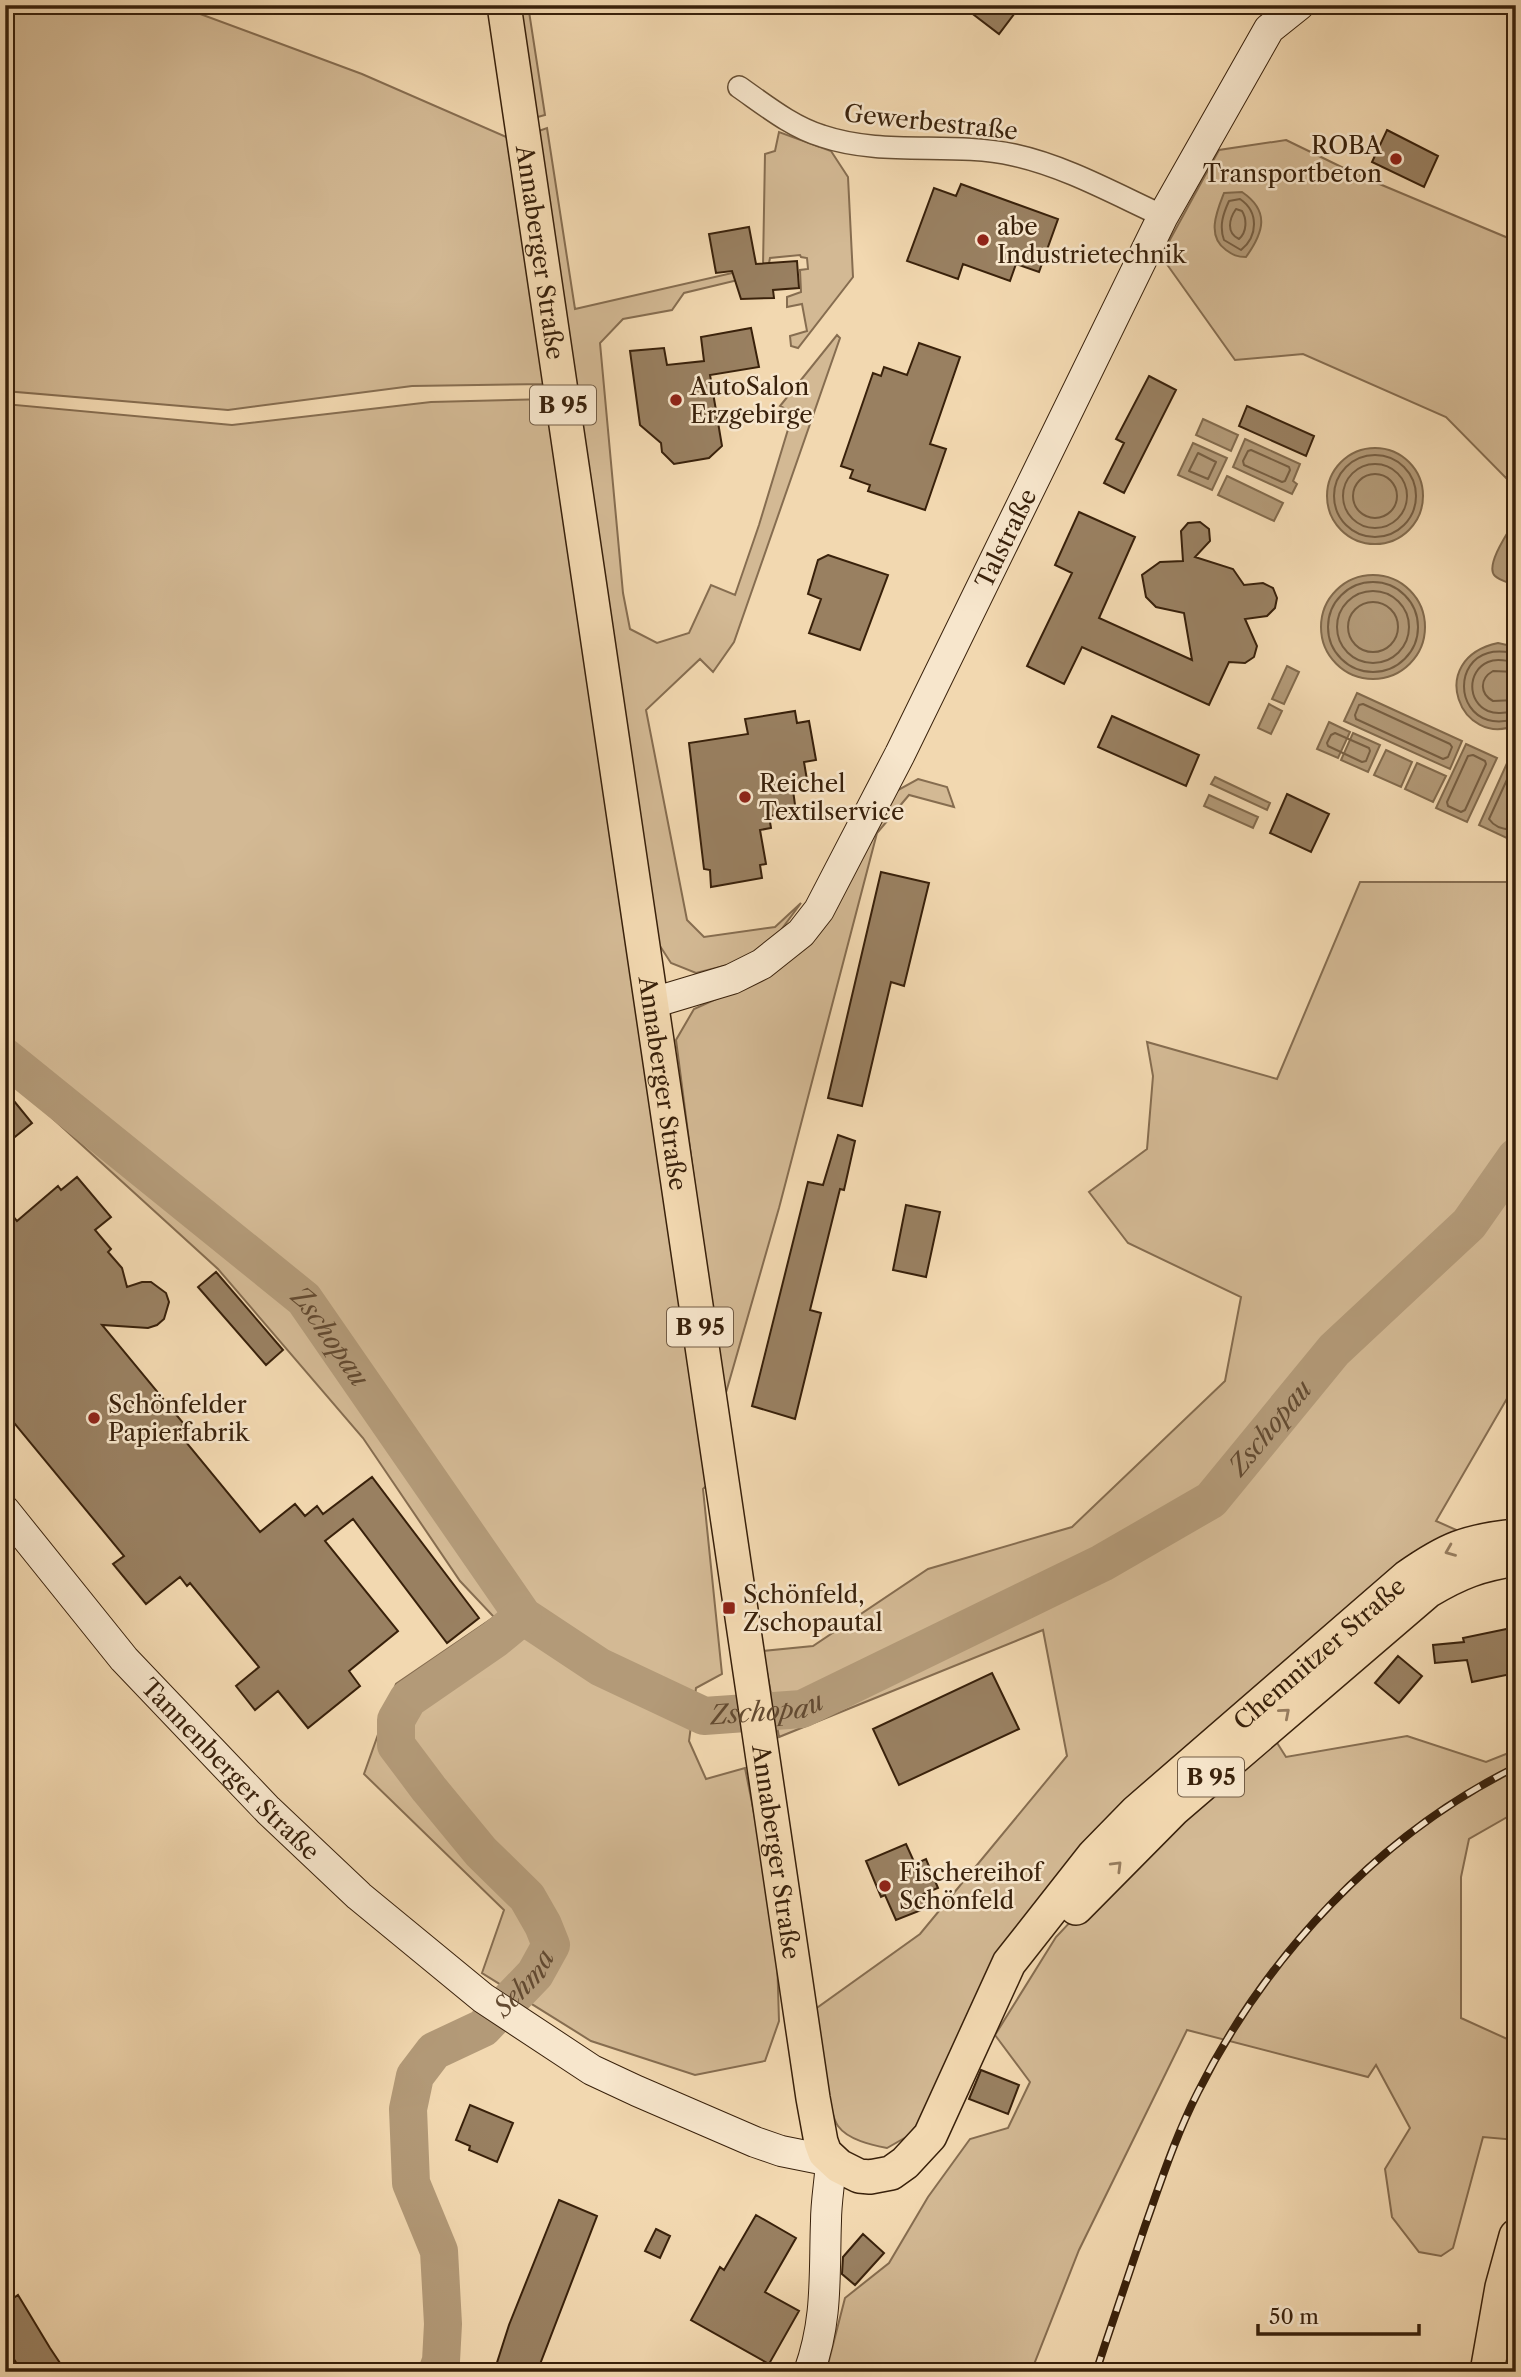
<svg xmlns="http://www.w3.org/2000/svg" width="1521" height="2377" font-family="'Libre Caslon Text',serif">
  <style>
    .green { fill: #d3b994; stroke: #866d50; stroke-width: 2 }
    .water { fill: #b39a78; stroke: #826a4c; stroke-width: 2 }
    .lines { fill: none; stroke-linecap: round; stroke-linejoin: round }
    .shore { stroke: #765e42; stroke-width: 2 }
    .river { stroke: #b39a78; stroke-width: 38 }
    .building { fill: #998061; stroke: #39210b; stroke-width: 2 }
    .street-casing { stroke: #674f34; stroke-width: 24 }
    .secondary-casing { stroke: #39210b; stroke-width: 32 }
    .primary-casing { stroke: #39210b; stroke-width: 36 }
    .street { stroke: #f7e6cc; stroke-width: 21 }
    .secondary { stroke: #f7e6cc; stroke-width: 30 }
    .primary { stroke: #f2d8b0; stroke-width: 33 }
    .rail-casing { stroke: #39210b; stroke-width: 8 }
    .rail { stroke: #f7e6cc; stroke-width: 5; stroke-dasharray: 16; stroke-linecap: butt }
    .oneway { stroke: #967c5e }
    .poi-dot { fill: #8f2418; stroke: #f7e6cc; stroke-width: 2.5 }
    .labels { text-anchor: middle; dominant-baseline: central; stroke-width: 5; stroke-linejoin: round; paint-order: stroke }
    .shield { fill: #f7e6cc; stroke: #725c45; stroke-width: 2 }
    .shield-label { font-size: 23px; font-weight: bold; fill: #39210b }
    .street-label { font-size: 24px; fill: #39210b; stroke: #f7e6cc }
    .poi-label { font-size: 24px; fill: #39210b; stroke: #f7e6cc; text-anchor: start }
    .water-label { font-size: 26px; font-style: italic; fill: #644b31; stroke: #f7e6cc }
  </style>
  <rect width="100%" height="100%" fill="#f2d8b0"/>
  <filter id="stains"><feTurbulence type="fractalNoise" baseFrequency=".00286" numOctaves="4"/><feColorMatrix values="0 0 0 0 .2 0 0 0 0 .09 0 0 0 0 .02 0 0 0 .5 -.17"/></filter>
  <radialGradient id="worn" r=".72"><stop offset=".6" stop-color="#630" stop-opacity="0"/><stop offset="1" stop-color="#630" stop-opacity=".3"/></radialGradient>
  <path class="green" d="M9,5H176L362,74L511,139L546,384L412,386L228,410L5,391V10Z
    M520,5H528L545,115L534,118Z
    M547,128L575,309L763,266L765,154L775,151L779,132L831,151L848,177L853,277L798,348L791,346L790,336L807,331L802,304L787,307V297L801,292L800,270L808,269L807,258L801,257L800,255L770,258L767,273L684,293L672,310L623,319L600,343L623,593L630,629L657,643L689,633L711,585L735,595L759,525L793,413L780,406L837,335L840,338L734,642L713,672L700,659L646,710L687,920L704,937L775,927L801,903L778,934L748,960L696,973L671,963L658,943L536,132Z
    M1286,140L1358,175L1513,240L1516,238V463L1506,478L1446,417L1303,354L1235,360L1161,256L1219,150Z
    M550,399L711,1482L703,1489L722,1674L696,1688L689,1741L706,1779L745,1768L776,1923L779,2021L765,2061L695,2075L591,2041L482,1973L504,1910L364,1774L396,1684L494,1617L460,1581L363,1438L218,1269L5,1075V404L232,425L431,402Z
    M918,779L947,787L954,807L909,795L877,833L779,1208L723,1403L676,1040L694,1009L752,983L889,795Z
    M1360,882H1516V1383L1436,1521L1461,1532L1441,1538L1404,1559L1095,1830L1010,1947L923,2118L908,2136L887,2148C872,2145 848,2140 838,2126C827,2111 818,2033 814,2010L920,1934L1067,1756L1043,1630L779,1737L763,1651L813,1646L928,1569L1072,1527L1225,1381L1241,1297L1128,1243L1089,1192L1147,1149L1153,1076L1147,1042L1277,1079Z
    M1407,1736L1486,1762L1516,1750V1812L1469,1839L1461,1877V2018L1516,2043V2140L1483,2137L1453,2248L1441,2256L1419,2252L1392,2217L1385,2169L1410,2128L1376,2065L1368,2077L1187,2030L1079,2250L1031,2372H826L845,2298L889,2263L928,2197L970,2139L1008,2128L1030,2082L995,2035L1056,1937L1121,1868L1274,1738L1286,1757Z"/>
  <path class="water" d="M1242,192C1270,211 1264,232 1246,257C1237,257 1233,255 1226,250C1206,236 1217,211 1224,193Z
    M1203,419L1238,435L1231,451L1196,435Z
    M1245,439L1300,464L1293,481L1297,484L1292,494L1233,467Z
    M1193,443L1227,458L1212,490L1178,475Z
    M1327 496a48 48 0 1 1 96 0a48 48 0 1 1-96 0Z
    M1227,476L1283,503L1274,521L1218,495Z
    M1516,519V586C1510,583 1499,580 1495,576C1484,566 1510,529 1516,519Z
    M1321 627a52 52 0 1 1 104 0a52 52 0 1 1-104 0Z
    M1498,643L1516,647V725C1461,749 1424,659 1498,643Z
    M1287,666L1299,672L1284,704L1272,699Z
    M1357,693L1462,741L1450,769L1344,721Z
    M1269,704L1282,711L1271,734L1258,728Z
    M1329,722L1350,732L1338,758L1317,749Z
    M1353,733L1380,745L1368,772L1341,760Z
    M1466,744L1497,758L1467,822L1436,808Z
    M1386,750L1412,762L1401,787L1374,775Z
    M1508,761L1516,765V830L1511,840L1479,825Z
    M1417,763L1446,776L1433,802L1405,789Z
    M1215,777L1270,803L1267,810L1211,784Z
    M1209,795L1258,817L1253,828L1204,806Z"/>
  <g class="lines">
    <path class="shore" d="M1240,199C1259,212 1258,236 1241,250L1224,240C1219,226 1223,214 1229,201Z
      M1236,209L1242,211C1247,219 1247,232 1239,239C1226,233 1229,219 1236,209Z
      M1251,450L1289,467L1290,470L1285,481L1282,482L1244,465L1243,461L1248,451Z
      M1198,453L1216,462L1208,479L1189,471Z
      M1334 496a41 41 0 1 1 82 0a41 41 0 1 1-82 0Z
      M1343 496a32 32 0 1 1 64 0a32 32 0 1 1-64 0Z
      M1353 496a22 22 0 1 1 44 0a22 22 0 1 1-44 0Z
      M1328 627a45 45 0 1 1 90 0a45 45 0 1 1-90 0Z
      M1337 627a36 36 0 1 1 72 0a36 36 0 1 1-72 0Z
      M1348 627a25 25 0 1 1 50 0a25 25 0 1 1-50 0Z
      M1516,653C1506,652 1498,650 1488,653C1456,662 1456,710 1488,720C1497,723 1506,721 1516,720
      M1516,662C1506,661 1497,658 1488,662C1467,671 1467,702 1488,711C1498,715 1506,712 1516,711
      M1516,672L1493,671C1479,679 1480,694 1493,701L1516,700
      M1363,704L1450,744L1452,747L1448,757L1443,759L1356,719L1355,715L1359,705Z
      M1335,733L1369,748L1370,751L1366,761L1362,762L1328,746L1327,743L1331,735Z
      M1473,755L1485,761L1486,764L1465,810L1461,812L1448,806L1447,802L1468,756Z
      M1516,771L1510,773L1489,819C1495,828 1506,830 1516,829"/>
    <g class="river">
      <path id="s1" d="M5,1057L304,1299L523,1616L600,1667L704,1716L802,1709L1102,1563L1211,1500L1334,1350L1469,1224L1516,1157"/>
      <path id="s2" d="M437,2372L441,2361L443,2324L439,2251L411,2183L408,2109L415,2076L434,2051L483,2028L535,1974L551,1945L543,1925L527,1897L481,1852L429,1789L396,1745V1720L408,1699L495,1639L523,1616"/>
    </g>
  </g>
  <path class="building" d="M961,5H1021L999,34Z
    M1387,130L1438,156L1424,187L1372,162Z
    M961,184L1058,219L1039,272L1016,264L1010,281L963,264L958,279L907,261L934,188L956,196Z
    M749,227L756,264L797,261L799,288L773,290L774,298L741,299L732,271L716,273L709,234Z
    M751,328L759,367L710,375L722,446L709,458L674,464L662,452L661,443L640,425L630,351L664,348L667,365L704,361L701,337Z
    M919,343L960,357L930,444L946,449L925,510L868,491L870,485L850,478L853,470L841,466L873,373L881,376L884,367L907,375Z
    M1149,376L1176,390L1124,493L1104,483L1124,443L1116,439Z
    M1247,406L1314,436L1306,456L1239,426Z
    M1079,512L1135,537L1099,618L1192,660L1184,613L1156,607L1146,597L1142,575L1160,562L1183,561L1181,531L1188,523L1200,522L1209,529L1210,541L1195,557L1233,569L1244,585L1263,583L1273,588L1277,598L1275,608L1267,616L1245,619L1257,646L1254,657L1245,663L1229,662L1209,705L1082,647L1064,684L1027,666L1072,573L1055,565Z
    M828,555L888,575L860,650L809,633L821,599L808,594L818,560Z
    M795,711L797,723L809,721L816,760L804,762L807,780L792,783L796,812L769,816L771,828L760,830L766,864L760,865L762,878L711,887L710,870L704,869L689,743L748,734L745,719Z
    M1112,716L1199,755L1186,786L1098,747Z
    M1287,794L1329,814L1311,852L1270,833Z
    M881,872L929,883L904,986L891,982L862,1106L828,1098Z
    M5,1090L32,1123L5,1145Z
    M838,1135L855,1141L844,1190L840,1189L810,1310L821,1313L795,1419L752,1406L808,1182L823,1185Z
    M77,1177L111,1217L95,1230L111,1249L108,1252L122,1268L127,1287L142,1282H151L166,1293L169,1302L164,1319L157,1325L148,1328L102,1325L184,1424L176,1430L260,1532L295,1504L305,1516L317,1506L323,1514L372,1477L479,1618L447,1643L353,1519L325,1541L398,1631L349,1671L360,1686L308,1728L278,1691L255,1710L236,1686L259,1667L190,1583L187,1586L180,1577L146,1604L113,1564L124,1556L5,1412V1206L17,1221L58,1186L61,1190Z
    M906,1205L940,1212L926,1277L893,1270Z
    M216,1272L283,1350L266,1365L198,1287Z
    M1516,1627V1673L1472,1682L1467,1660L1435,1663L1433,1645L1464,1642L1463,1638Z
    M1398,1656L1422,1676L1399,1703L1375,1683Z
    M992,1673L1019,1729L899,1785L873,1729Z
    M906,1844L915,1864L926,1859L938,1888L923,1894L929,1907L896,1920L885,1895L881,1897L866,1861Z
    M981,2070L1019,2085L1008,2114L969,2099Z
    M470,2105L513,2123L497,2162L469,2150L470,2146L456,2140Z
    M559,2200L597,2216L537,2372H494L509,2325Z
    M756,2215L796,2238L765,2292L799,2311L769,2364L691,2320L720,2267L724,2270Z
    M656,2229L670,2236L660,2258L645,2251Z
    M863,2234L884,2253L855,2285L842,2274L843,2257Z
    M18,2295L50,2348L66,2372H22L5,2345V2304Z"/>
  <g class="lines">
    <g class="street-casing">
      <path id="street" d="M739,87C765,105 792,127 822,136C884,157 951,141 1014,155C1065,166 1115,194 1163,216"/>
    </g>
    <g class="secondary-casing">
      <g id="secondary">
        <path id="s3" d="M652,1003L732,979L762,964L801,933L819,910L900,754L1163,216L1269,29L1299,5"/>
        <path id="s4" d="M5,1511L124,1659L268,1810L359,1896L483,1998L592,2070L637,2091L755,2142L781,2151L831,2161C830,2181 826,2201 826,2221C824,2275 828,2319 809,2372"/>
      </g>
    </g>
    <g class="primary-casing">
      <g id="primary">
        <path id="s5" d="M504,5L813,2098L821,2142L825,2153L839,2166L859,2176L870,2177L891,2173L905,2163L930,2136L1009,1963L1094,1855L1136,1812L1407,1577C1447,1549 1466,1541 1516,1536"/>
        <path d="M1076,1908L1174,1809L1428,1591C1460,1572 1479,1565 1516,1559"/>
        <path d="M1487,2372L1502,2287L1516,2236"/>
      </g>
    </g>
    <use href="#street" class="street"/>
    <use href="#secondary" class="secondary"/>
    <use href="#primary" class="primary"/>
    <g class="rail-casing">
      <path id="rail" d="M1096,2372C1112,2323 1129,2274 1145,2226C1161,2181 1176,2135 1198,2092C1266,1956 1379,1835 1516,1767"/>
    </g>
    <use href="#rail" class="rail"/>
  </g>
  <defs><path id="oneway-chevron" d="M-2-3.5L2.5 0L-2 3.5" fill="none" stroke-width="1.6" stroke-linecap="round" stroke-linejoin="round" transform="scale(1.75)"/></defs>
  <g class="oneway">
    <use href="#oneway-chevron" transform="translate(1450 1551) rotate(158)"/>
    <use href="#oneway-chevron" transform="translate(1285 1713) rotate(-41)"/>
    <use href="#oneway-chevron" transform="translate(1117 1866) rotate(-45)"/>
  </g>
  <g class="poi-dot">
    <circle cx="1396" cy="159" r="7"/>
    <circle cx="983" cy="240" r="7"/>
    <circle cx="676" cy="400" r="7"/>
    <circle cx="745" cy="797" r="7"/>
    <circle cx="94" cy="1418" r="7"/>
    <rect x="722" y="1601" width="14" height="14" rx="3.5"/>
    <circle cx="885" cy="1886" r="7"/>
  </g>
  <g class="labels">
    <g class="shield">
      <rect x="530" y="385.5" width="66" height="39" rx="5"/>
      <rect x="667" y="1307.5" width="66" height="39" rx="5"/>
      <rect x="1178" y="1757.5" width="66" height="39" rx="5"/>
    </g>
    <g class="shield-label">
      <text x="563" y="405">B 95</text>
      <text x="700" y="1327">B 95</text>
      <text x="1211" y="1777">B 95</text>
    </g>
    <g class="street-label">
      <text transform="translate(931 122) rotate(6)">Gewerbestraße</text>
      <text stroke="none"><textPath href="#s5" startOffset="250">Annaberger Straße</textPath></text>
      <text stroke="none"><textPath href="#s3" startOffset="612">Talstraße</textPath></text>
      <text stroke="none"><textPath href="#s5" startOffset="1090">Annaberger Straße</textPath></text>
      <text stroke="none"><textPath href="#s5" startOffset="2930">Chemnitzer Straße</textPath></text>
      <text stroke="none"><textPath href="#s4" startOffset="343">Tannenberger Straße</textPath></text>
      <text stroke="none"><textPath href="#s5" startOffset="1867">Annaberger Straße</textPath></text>
    </g>
    <g class="poi-label">
      <text x="1382" y="145" text-anchor="end">ROBA<tspan x="1382" dy="28">Transportbeton</tspan></text>
      <text x="997" y="226">abe<tspan x="997" dy="28">Industrietechnik</tspan></text>
      <text x="690" y="386">AutoSalon<tspan x="690" dy="28">Erzgebirge</tspan></text>
      <text x="759" y="783">Reichel<tspan x="759" dy="28">Textilservice</tspan></text>
      <text x="108" y="1404">Schönfelder<tspan x="108" dy="28">Papierfabrik</tspan></text>
      <text x="743" y="1594">Schönfeld,<tspan x="743" dy="28">Zschopautal</tspan></text>
      <text x="899" y="1872">Fischereihof<tspan x="899" dy="28">Schönfeld</tspan></text>
    </g>
    <g class="water-label">
      <text stroke="none"><textPath href="#s1" startOffset="430">Zschopau</textPath></text>
      <text stroke="none"><textPath href="#s1" startOffset="1628">Zschopau</textPath></text>
      <text stroke="none"><textPath href="#s1" startOffset="1040">Zschopau</textPath></text>
      <text stroke="none"><textPath href="#s2" startOffset="450">Sehma</textPath></text>
    </g>
  </g>
  <rect width="1521" height="2377" fill="none" stroke="#f2d8b0" stroke-width="28"/>
  <rect x="7" y="7" width="1507" height="2363" fill="none" stroke="#39210b" stroke-width="3.5"/>
  <rect x="14" y="14" width="1493" height="2349" fill="none" stroke="#39210b" stroke-width="2"/>
  <path d="M1258 2324v10h161v-10" fill="none" stroke="#39210b" stroke-width="3.5"/>
  <text x="1269" y="2324" font-size="21" fill="#39210b" stroke="#f7e6cc" stroke-width="5" paint-order="stroke">50 m</text>
  <rect width="100%" height="100%" filter="url(#stains)"/>
  <rect width="100%" height="100%" fill="url(#worn)"/>
</svg>
